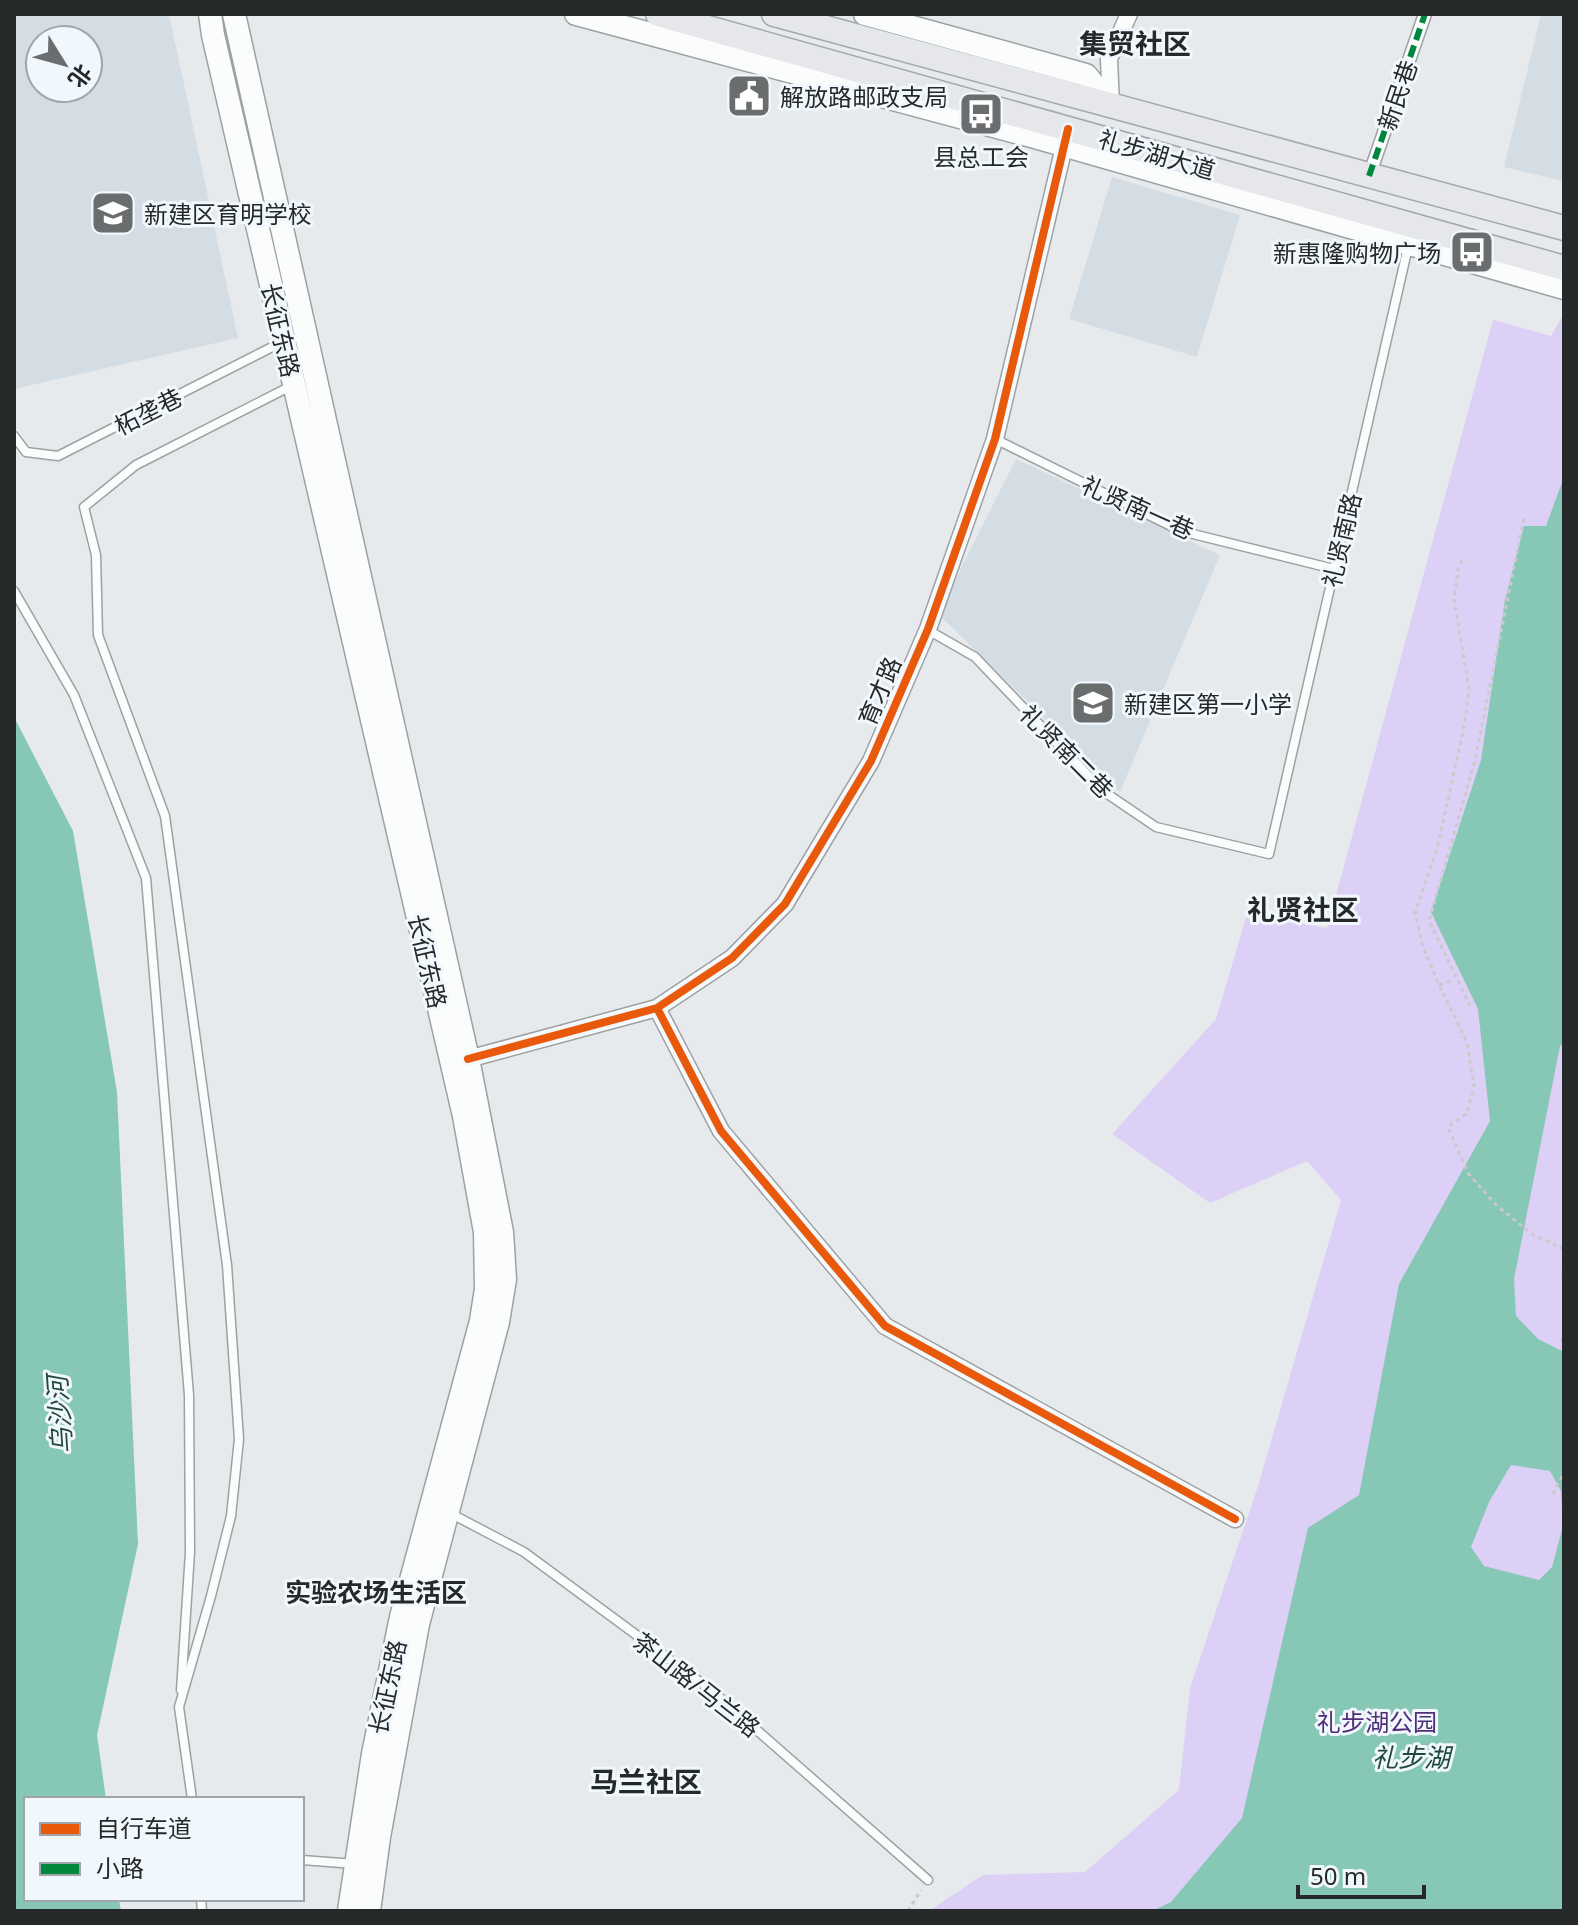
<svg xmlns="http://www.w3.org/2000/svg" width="1578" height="1925" font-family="'Noto Sans','Noto Sans SC',sans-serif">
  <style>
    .built { fill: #d5dde4; fill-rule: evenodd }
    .green { fill: #ddd0f6 }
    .water { fill: #86c7b5; fill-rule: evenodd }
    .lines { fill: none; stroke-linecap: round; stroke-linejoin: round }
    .service-casing { stroke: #9ea1a3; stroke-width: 11 }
    .pedestrian-casing { stroke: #9ea1a3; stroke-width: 15 }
    .minor-casing { stroke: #9ea1a3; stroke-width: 19 }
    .secondary-casing { stroke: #9ea1a3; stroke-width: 25 }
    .primary-casing { stroke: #a3a7b0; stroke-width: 27 }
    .path { stroke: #c8cacb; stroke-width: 3; stroke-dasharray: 4 4; stroke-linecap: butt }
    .service { stroke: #fbfcfc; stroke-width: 8 }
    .pedestrian { stroke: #fbfcfc; stroke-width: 12 }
    .minor { stroke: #fbfcfc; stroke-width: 16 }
    .secondary { stroke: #fbfcfc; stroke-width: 22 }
    .primary { stroke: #e5e7eb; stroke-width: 24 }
    .quiet { stroke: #00873e; stroke-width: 6; stroke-dasharray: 12 6; stroke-linecap: butt }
    .cycleway-casing { stroke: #f1f8fd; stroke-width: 13 }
    .cycleway { stroke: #e8590c; stroke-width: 8 }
    .labels { text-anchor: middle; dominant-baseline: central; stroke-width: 6; stroke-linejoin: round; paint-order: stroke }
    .street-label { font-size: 24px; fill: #26292a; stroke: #f1f8fd }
    .poi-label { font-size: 24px; fill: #26292a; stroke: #f1f8fd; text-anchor: start }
    .park-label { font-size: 24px; fill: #512c79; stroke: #f1f8fd }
    .water-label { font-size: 26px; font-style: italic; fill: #21493d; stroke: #f1f8fd }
    .neighbourhood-label { font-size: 26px; font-weight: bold; fill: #26292a; stroke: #f1f8fd }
    .quarter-label { font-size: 28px; font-weight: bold; fill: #26292a; stroke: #f1f8fd }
  </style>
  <rect width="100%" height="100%" fill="#e7eaed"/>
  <path class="built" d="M14,14H169L238,338L14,389ZM40,40H88V88H40Z
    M1541,14H1564V181L1504,167Z
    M1112,177L1240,215L1197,357L1069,319Z
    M1016,459L1220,555L1120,792L938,614Z"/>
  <path class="green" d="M1564,313V1911H929L983,1875L1085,1872L1179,1790L1190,1688L1258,1486L1341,1200L1307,1161L1210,1203L1112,1134L1216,1019L1247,914L1327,928L1493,320L1551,336Z"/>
  <path class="water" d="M1564,477V1042L1560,1046L1514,1279L1516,1316L1538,1339L1564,1352V1911H1152L1171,1902L1242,1818L1308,1528L1359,1495L1399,1284L1490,1121L1478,1009L1431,912L1481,760L1505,600L1524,526H1546ZM1511,1465L1550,1471L1561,1491L1563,1526L1552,1567L1539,1580L1484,1566L1471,1547L1489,1502Z
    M14,717L73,831L117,1092L138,1544L97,1735L106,1799H26V1899H119L121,1911H14Z"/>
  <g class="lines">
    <g class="service-casing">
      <path id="service" d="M14,436L26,452L58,456L282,342
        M995,439L1181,531L1334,569
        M14,591L74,695L146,878L189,1395L190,1552L181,1690
        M928,630L975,657L1103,791L1156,827L1269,854L1408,247
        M448,1512L524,1552L711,1690L928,1880
        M192,1799L179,1707L211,1596L231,1516L239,1439L227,1265L165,816L98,635L96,555L84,507L136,465L291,386
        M302,1860L355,1864
        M201,1899L202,1911"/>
    </g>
    <g class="pedestrian-casing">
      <path id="pedestrian" d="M1369,176L1425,14"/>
    </g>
    <g class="minor-casing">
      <path id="minor" d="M1111,106L1109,59L1129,14
        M657,1008L721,1131L885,1326L1235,1519
        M468,1059L657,1008L732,958L785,904L871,761L928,629L995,439L1067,134"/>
    </g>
    <g class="secondary-casing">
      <path id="secondary" d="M210,14L213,35L464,1116L485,1232L486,1289L481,1321L401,1617L373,1754L349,1911
        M234,14L468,1059L502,1232L505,1279L498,1322L418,1624L379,1837L369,1911
        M576,14L1031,136L1564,288
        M865,14L1086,75L1111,106"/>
    </g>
    <g class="primary-casing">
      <path id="primary" d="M658,14L1564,268
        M774,14L1564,228"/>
    </g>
    <path class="path" d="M1462,560L1458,569L1454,600L1469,688L1465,722L1438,845L1415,913L1422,944L1439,985L1467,1042L1474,1086L1467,1113L1448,1127L1468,1173L1495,1204L1532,1234L1564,1249
      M1439,985L1454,980
      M1470,1006L1429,921L1475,760L1524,518
      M1564,1268L1562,1274L1564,1283
      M1564,1330L1562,1338L1564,1348
      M1553,1494L1564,1472
      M908,1911L921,1890"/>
    <use href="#service" class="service"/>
    <use href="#pedestrian" class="pedestrian"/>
    <use href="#minor" class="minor"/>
    <use href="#secondary" class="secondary"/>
    <use href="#primary" class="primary"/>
    <path class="quiet" d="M1369,176L1425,14"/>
    <g class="cycleway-casing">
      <path id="cycleway" d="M657,1008L721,1131L885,1326L1235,1519
        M468,1059L657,1008L732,958L785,904L871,761L928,629L995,439L1068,129"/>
    </g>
    <use href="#cycleway" class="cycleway"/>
  </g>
  <defs>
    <g id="civic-square" transform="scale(2.3)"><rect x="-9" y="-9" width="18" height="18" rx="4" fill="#6a6d6e" stroke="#f1f8fd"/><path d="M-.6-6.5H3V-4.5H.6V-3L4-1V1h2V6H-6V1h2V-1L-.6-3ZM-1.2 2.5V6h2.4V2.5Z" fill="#fff"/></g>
    <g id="bus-square" transform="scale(2.3)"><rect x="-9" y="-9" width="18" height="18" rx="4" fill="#6a6d6e" stroke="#f1f8fd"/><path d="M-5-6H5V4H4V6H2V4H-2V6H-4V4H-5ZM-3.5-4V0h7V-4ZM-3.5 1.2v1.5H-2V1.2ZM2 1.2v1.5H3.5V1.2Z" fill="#fff"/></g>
    <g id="school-square" transform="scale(2.3)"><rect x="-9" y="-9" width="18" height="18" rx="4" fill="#6a6d6e" stroke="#f1f8fd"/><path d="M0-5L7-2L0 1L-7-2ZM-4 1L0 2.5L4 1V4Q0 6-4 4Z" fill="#fff"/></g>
  </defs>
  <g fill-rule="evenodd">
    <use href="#civic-square" x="749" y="96"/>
    <use href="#bus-square" x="981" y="114"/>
    <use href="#school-square" x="113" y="213"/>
    <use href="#bus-square" x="1472" y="252"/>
    <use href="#school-square" x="1093" y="703"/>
  </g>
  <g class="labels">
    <g class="street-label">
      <text transform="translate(1397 95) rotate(-71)">新民巷</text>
      <text transform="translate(1157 154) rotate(16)">礼步湖大道</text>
      <text transform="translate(281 330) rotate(77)">长征东路</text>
      <text transform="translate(148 411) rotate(-27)">柘垄巷</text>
      <text transform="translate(1138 507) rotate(24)">礼贤南一巷</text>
      <text transform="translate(1341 540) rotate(-77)">礼贤南路</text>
      <text transform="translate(879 691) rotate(-67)">育才路</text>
      <text transform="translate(1067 751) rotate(45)">礼贤南二巷</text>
      <text transform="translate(428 961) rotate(77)">长征东路</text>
      <text transform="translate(697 1684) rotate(38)">茶山路/马兰路</text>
      <text transform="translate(387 1687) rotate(-78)">长征东路</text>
    </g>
    <g class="poi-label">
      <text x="780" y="96">解放路邮政支局</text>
      <text x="981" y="156" text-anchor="middle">县总工会</text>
      <text x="144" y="213">新建区育明学校</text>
      <text x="1441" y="252" text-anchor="end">新惠隆购物广场</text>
      <text x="1124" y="703">新建区第一小学</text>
    </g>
    <g class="park-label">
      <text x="1377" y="1721">礼步湖公园</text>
    </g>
    <g class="water-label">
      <text transform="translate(59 1415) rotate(-94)">乌沙河</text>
      <text x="1411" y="1757">礼步湖</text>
    </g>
    <g class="neighbourhood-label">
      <text x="376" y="1592">实验农场生活区</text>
    </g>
    <g class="quarter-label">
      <text x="1135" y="43">集贸社区</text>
      <text x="1303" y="909">礼贤社区</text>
      <text x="646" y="1781">马兰社区</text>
    </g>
  </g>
  <rect width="1578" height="1925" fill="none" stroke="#26292a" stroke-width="32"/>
  <rect x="24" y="1797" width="280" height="104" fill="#f1f8fd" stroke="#a0a5a9" stroke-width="2"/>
  <rect x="40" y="1823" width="40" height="12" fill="#e8590c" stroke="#a0a5a9" stroke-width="2"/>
  <text x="96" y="1837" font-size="24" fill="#26292a">自行车道</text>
  <rect x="40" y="1863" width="40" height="12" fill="#00873e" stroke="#a0a5a9" stroke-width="2"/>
  <text x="96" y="1877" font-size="24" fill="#26292a">小路</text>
  <g transform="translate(64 64) rotate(127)"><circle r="38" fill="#f1f8fd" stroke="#a0a5a9" stroke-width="2"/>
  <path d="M0-6L14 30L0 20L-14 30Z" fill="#6a6d6e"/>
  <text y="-12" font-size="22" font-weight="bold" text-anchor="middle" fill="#26292a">北</text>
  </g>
  <path d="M1298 1885v12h126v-12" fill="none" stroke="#26292a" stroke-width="4"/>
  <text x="1310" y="1885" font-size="24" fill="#26292a" stroke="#f1f8fd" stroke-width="6" paint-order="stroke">50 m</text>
</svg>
